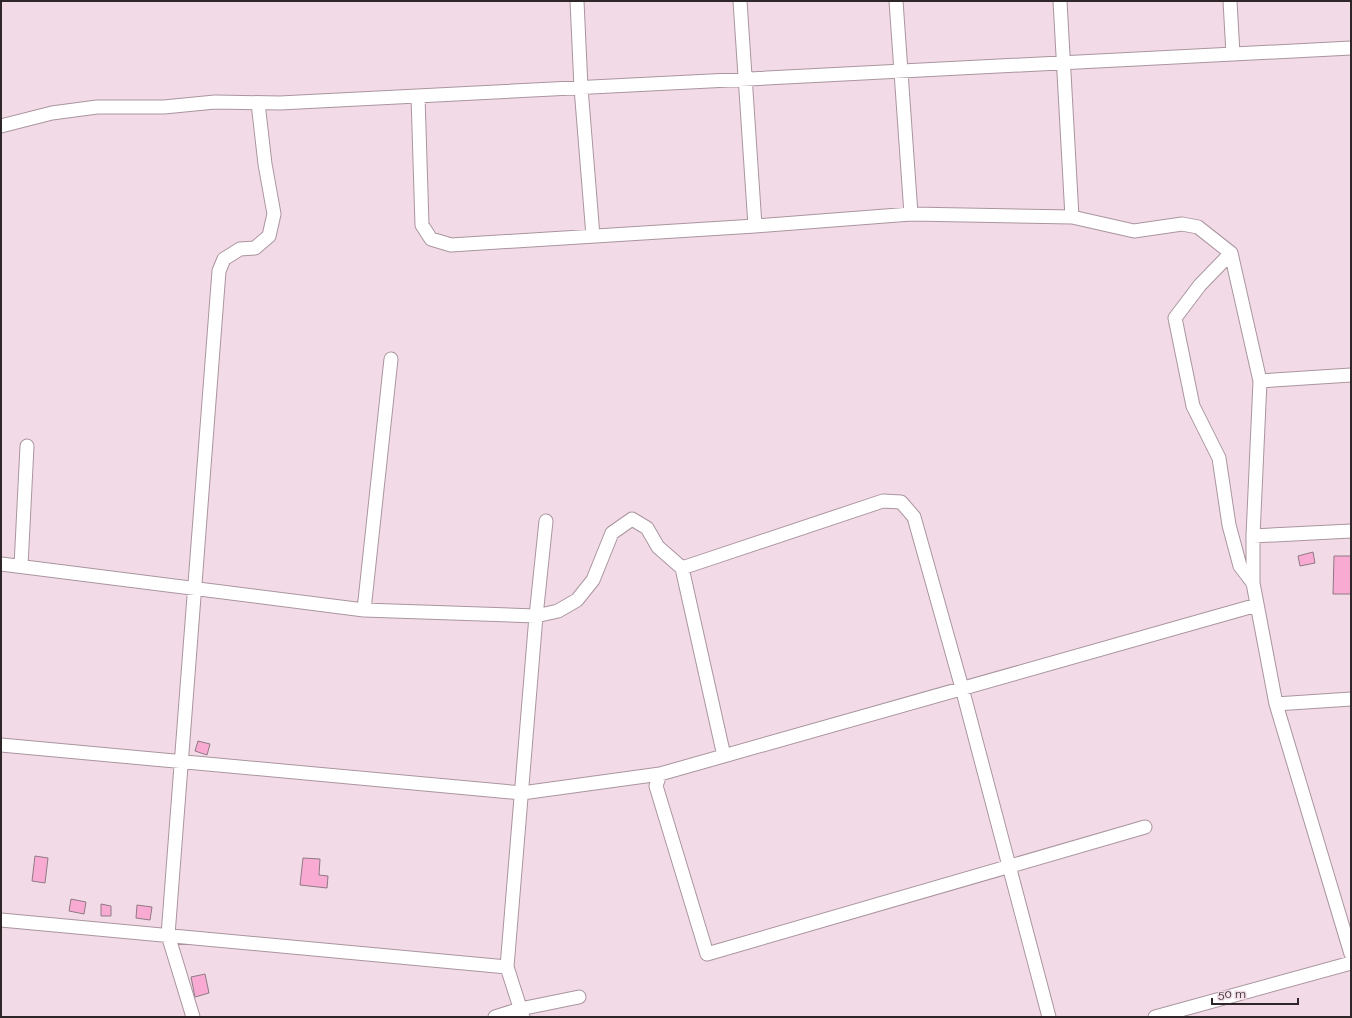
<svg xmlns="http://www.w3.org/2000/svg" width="1352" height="1018" font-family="Raleway,sans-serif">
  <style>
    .building { fill: #f8aad2; stroke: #8e7a84 }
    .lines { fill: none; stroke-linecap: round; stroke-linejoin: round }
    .street-casing { stroke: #aa959f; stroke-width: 15 }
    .street { stroke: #fff; stroke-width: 13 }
  </style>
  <rect width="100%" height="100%" fill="#f2dbe6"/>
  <path class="building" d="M1313,552L1315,563L1300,566L1298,556Z
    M1334,556H1351V594H1333Z
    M198,741L210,744L207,755L195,751Z
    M35,856L48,858L45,883L32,881Z
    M303,858L320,859L319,875L328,876L327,888L300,885Z
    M71,899L86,902L84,914L69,911Z
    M101,904L111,906V916H101Z
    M137,905L152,907L150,920L136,918Z
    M205,974L209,993L195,997L191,977Z"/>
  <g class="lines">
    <g class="street-casing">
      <path id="street" d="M577,1L581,88L593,236
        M740,1L755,226
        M896,1L911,214
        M1060,1L1072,217
        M1230,1L1233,54
        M418,96L422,225L431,239L451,245L755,226L911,214L1072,217L1134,231L1182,224L1198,227L1231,253L1260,381L1253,536V583L1276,704L1351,954
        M1,126L52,113L97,107H164L215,102L280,103L1351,48
        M1231,253L1200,285L1175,318L1193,406L1219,458L1229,525L1240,566L1253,583
        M1260,381L1351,375
        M1253,536L1351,531
        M1,564L364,610L536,616L558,611L577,600L593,580L612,533L632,519L647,528L658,547L682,568L883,501L901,502L914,517L962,688L1049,1017
        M21,566L27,446
        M682,568L724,756
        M364,610L391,359
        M1276,704L1351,699
        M1,745L522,793L660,774L1257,605
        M660,774L656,786L707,954L1145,827
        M1,920L507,967
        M193,1017L168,935L219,271L224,259L240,249L255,248L269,236L274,214L265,164L258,103
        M495,1017L520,1009L579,997
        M523,1017L507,967L536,616L546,521
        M1155,1017L1351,963"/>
    </g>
    <use href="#street" class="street"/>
  </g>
  <rect width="1352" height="1018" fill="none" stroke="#2e2629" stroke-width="4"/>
  <path d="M1212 998v6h86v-6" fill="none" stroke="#2e2629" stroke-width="2"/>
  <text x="1218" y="998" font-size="12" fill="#2e2629" stroke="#f2dbe6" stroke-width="3" paint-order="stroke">50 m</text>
</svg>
